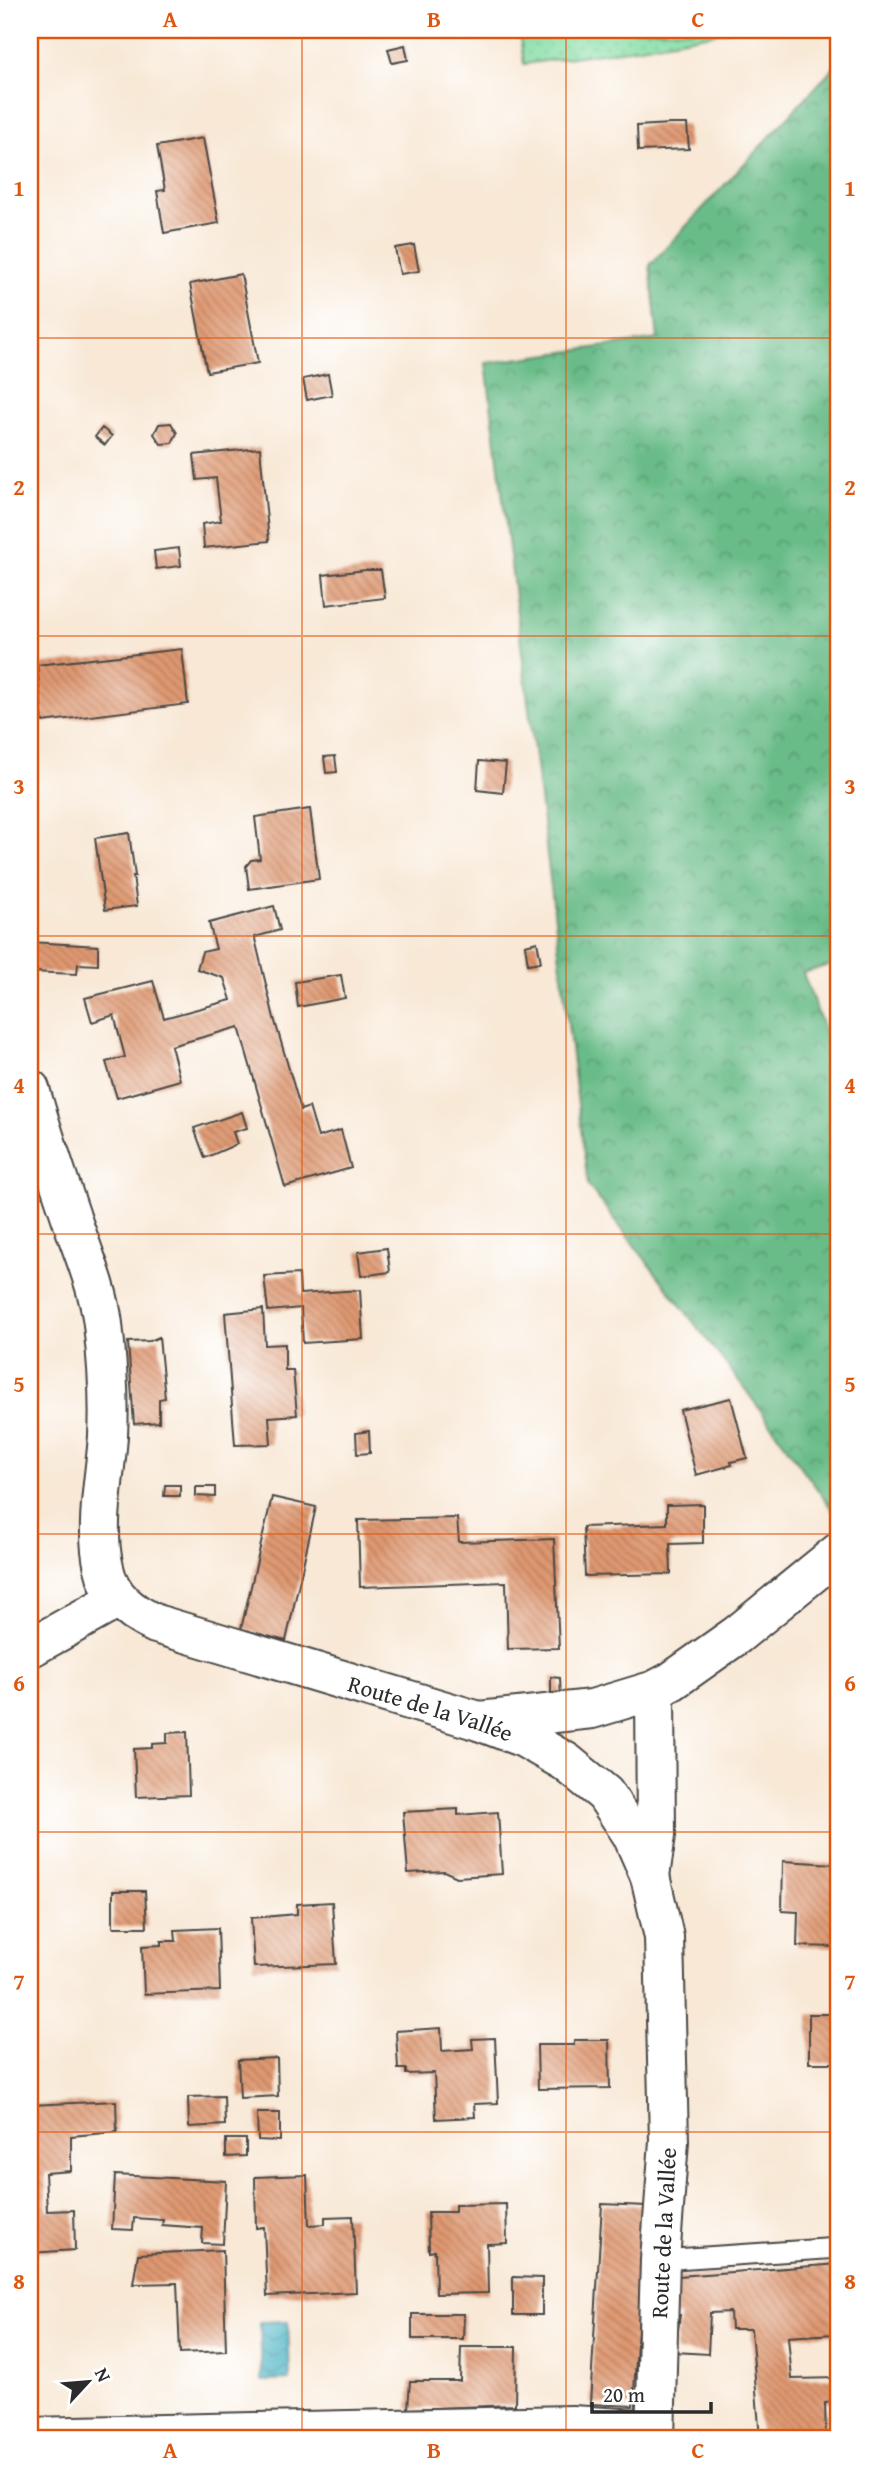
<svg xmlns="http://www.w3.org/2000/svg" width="869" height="2469" font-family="'Gentium Book Plus',serif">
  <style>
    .grass { fill: url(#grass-dots); stroke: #568466; stroke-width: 2 }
    .forest { fill: url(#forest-crowns); stroke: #4a745a; stroke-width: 2 }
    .water { fill: url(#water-waves); stroke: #386e76; stroke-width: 2 }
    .building { fill: url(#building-back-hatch) }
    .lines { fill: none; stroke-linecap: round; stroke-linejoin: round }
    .service-casing { stroke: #4a4744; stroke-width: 23 }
    .minor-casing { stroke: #4a4744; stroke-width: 42 }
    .tertiary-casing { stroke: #4a4744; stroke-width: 42 }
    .service { stroke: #fff; stroke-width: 19 }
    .minor { stroke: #fff; stroke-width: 38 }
    .tertiary { stroke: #fff; stroke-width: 38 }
    .grid { fill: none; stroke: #df570e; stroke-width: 2; stroke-opacity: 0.55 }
    .labels { text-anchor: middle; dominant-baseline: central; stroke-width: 5; stroke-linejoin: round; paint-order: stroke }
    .street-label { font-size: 23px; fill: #2b2b2b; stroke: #fff }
    .neatline { fill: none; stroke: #df570e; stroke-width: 2.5 }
    .grid-label { font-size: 23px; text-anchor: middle; font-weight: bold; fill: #df570e }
  </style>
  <defs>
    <pattern id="grass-dots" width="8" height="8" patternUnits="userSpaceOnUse" patternTransform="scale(1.75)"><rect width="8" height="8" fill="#82dca2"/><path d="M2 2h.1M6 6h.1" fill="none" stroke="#70bd8c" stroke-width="1.8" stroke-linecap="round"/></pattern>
    <pattern id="forest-crowns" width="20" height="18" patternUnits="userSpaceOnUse" patternTransform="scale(1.75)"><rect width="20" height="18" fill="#69bc88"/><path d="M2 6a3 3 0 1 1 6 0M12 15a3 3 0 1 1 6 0" fill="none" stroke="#57996f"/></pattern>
    <pattern id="water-waves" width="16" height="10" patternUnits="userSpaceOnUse" patternTransform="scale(1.75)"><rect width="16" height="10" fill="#45b2c2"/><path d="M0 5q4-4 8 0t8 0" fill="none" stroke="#3a919e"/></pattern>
    <pattern id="building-back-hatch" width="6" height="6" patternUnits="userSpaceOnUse" patternTransform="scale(1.75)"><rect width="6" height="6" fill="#df9871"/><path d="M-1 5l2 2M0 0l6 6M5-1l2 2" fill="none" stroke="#b57c5d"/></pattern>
  </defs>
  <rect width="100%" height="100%" fill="#fff"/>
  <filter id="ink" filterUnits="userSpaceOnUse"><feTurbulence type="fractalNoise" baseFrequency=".0143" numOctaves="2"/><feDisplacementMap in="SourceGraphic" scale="14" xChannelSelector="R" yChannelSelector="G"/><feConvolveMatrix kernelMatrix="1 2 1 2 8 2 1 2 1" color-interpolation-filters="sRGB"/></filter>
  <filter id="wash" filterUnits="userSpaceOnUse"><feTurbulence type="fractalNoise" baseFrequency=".00686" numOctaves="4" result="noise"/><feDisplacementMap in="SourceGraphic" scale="28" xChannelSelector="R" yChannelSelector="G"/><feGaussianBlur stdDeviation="1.57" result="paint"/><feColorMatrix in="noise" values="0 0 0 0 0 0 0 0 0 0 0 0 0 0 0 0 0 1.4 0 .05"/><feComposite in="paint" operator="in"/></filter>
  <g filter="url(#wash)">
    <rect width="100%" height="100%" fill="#f8e8d5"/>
    <path class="grass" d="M519,30H734L629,49L524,64Z"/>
    <path class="forest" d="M839,62V962L803,973L839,1069V1513L836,1515L745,1389L588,1185L486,363L658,339L650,265Z"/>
    <path class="water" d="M288,2321L290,2380L262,2381L260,2322Z"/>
    <g id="blocks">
      <path class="building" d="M405,45L408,60L392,63L388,49Z
        M670,124H687L689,149L638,151L637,126Z
        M203,138L219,223L164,233L157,191L165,190L157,146Z
        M414,245L419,271L400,274L395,248Z
        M241,274L258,363L207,372L190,284Z
        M328,374L332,395L307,400L303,379Z
        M171,423L177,433L172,443L161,444L154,434L159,424Z
        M102,428L112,436L105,445L95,437Z
        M260,448L269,541L204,548L202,524L221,521L216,478L197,480L194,455Z
        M179,548L181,566L156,569L154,551Z
        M366,570H381L385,598L326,605L323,575Z
        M182,649L188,704L43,722L37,665Z
        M335,756L337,772L326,773L324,757Z
        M479,761L506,763L503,793L477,790Z
        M310,809L319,879L249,889L246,866L251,860L260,859L255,817Z
        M129,833L135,876H133L137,906L105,910L95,838Z
        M274,906L280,930L255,937V939L274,1018L301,1110L309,1107L318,1137L341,1130L351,1168L285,1187L239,1027L171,1046L180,1080L117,1098L106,1062L125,1057L114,1015L92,1022L85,998L153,981L164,1018L231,1000L224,978L197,969L202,952L216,949L209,923Z
        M30,942L98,946V965L78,964L77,974L30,972Z
        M537,942L541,962L528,964L525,945Z
        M341,975L345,998L298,1007L295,982Z
        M242,1112L247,1128L233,1132L237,1144L205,1158L194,1128Z
        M387,1248L390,1272L361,1276L358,1252Z
        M299,1274L300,1294L360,1290L363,1339L303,1343L301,1308L268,1311L264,1276Z
        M263,1309L265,1345L285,1344V1370H293L297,1415L269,1417L271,1444L235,1445L225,1313Z
        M159,1337L165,1398L159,1399V1422L134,1424L128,1342L150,1341Z
        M731,1398L747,1458L731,1462L732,1465L696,1475L680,1410Z
        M369,1431L370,1453L357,1454L356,1433Z
        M30,1443L37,1482L30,1483Z
        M165,1485H180V1496H164Z
        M196,1487H215V1497L196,1496Z
        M272,1497L316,1507L286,1641L241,1629Z
        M703,1504V1543L670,1544L671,1574L585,1576L583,1527L667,1524V1505Z
        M457,1518L459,1542L554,1539L559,1648L508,1649L506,1582L360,1587L358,1520Z
        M551,1677L560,1678L561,1700H551Z
        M187,1732L189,1795L136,1797L134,1749L152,1748V1744L167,1743V1733Z
        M458,1809V1815L498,1812L502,1874L457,1877L444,1871L408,1873L403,1812Z
        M783,1861L834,1864L833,1877H839V1947L797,1946L798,1912L782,1911Z
        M113,1891H145L147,1927H113Z
        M332,1902L336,1964L254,1967L251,1918L297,1914V1904Z
        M218,1928L220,1991L144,1994L142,1946L161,1945V1941H176L175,1930Z
        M809,2014H839V2063H809Z
        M441,2028L442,2051L473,2049L472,2039L495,2038L498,2103L474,2104L475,2117L436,2119L434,2073L406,2074V2069H398L396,2031Z
        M574,2040H609L610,2088L538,2089L537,2045H574Z
        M277,2058L278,2096L240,2098L238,2060Z
        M224,2096L225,2125L189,2127L188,2097Z
        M116,2101L117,2132L71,2136V2171L45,2173L47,2211L74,2210L75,2250L30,2253V2105Z
        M257,2113H280V2141L258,2140Z
        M226,2139H246V2156L226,2157Z
        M115,2175L226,2181L223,2244L202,2243L203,2228L162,2225L163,2220L134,2218L133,2230L112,2229Z
        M307,2175L309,2225L325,2224V2217L353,2216L356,2292L267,2296L264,2227L256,2228L255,2177Z
        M506,2204L507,2243L487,2244L488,2293L436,2294L435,2251L429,2252L428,2212H455V2205Z
        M602,2204L646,2206L633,2406L590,2404Z
        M223,2250L226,2351L180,2353L177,2283L133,2284L138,2254Z
        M839,2264V2304L832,2305L834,2334L788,2337L792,2379L839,2378V2401L825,2403L826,2439H760L751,2329H731L730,2312L710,2313L708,2354L675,2352L680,2315H674L679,2276Z
        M513,2277L542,2278V2315H513Z
        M412,2314H464L463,2339H412Z
        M461,2347H516L515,2405L408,2409L410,2381H460Z"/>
    </g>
  </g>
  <g filter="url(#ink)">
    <use href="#blocks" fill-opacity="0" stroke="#4a4744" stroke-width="2"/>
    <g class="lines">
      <g class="service-casing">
        <path id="service" d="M660,2260L839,2248"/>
      </g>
      <g class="minor-casing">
        <path id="minor" d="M30,1648L118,1599
          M479,1721L592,1709L655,1690L672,1681L737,1635L839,1552
          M650,1876L656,1835L655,1690
          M30,2437L572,2425L654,2430"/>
      </g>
      <g class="tertiary-casing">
        <g id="tertiary">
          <path id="s1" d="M30,1089C43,1136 59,1181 74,1226C85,1258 99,1291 103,1324C107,1360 110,1399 108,1436C105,1479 94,1526 104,1568C110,1597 131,1613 156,1624L479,1721L524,1738L566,1762L605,1794L632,1835L650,1876L664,1937L669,2141L660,2260L655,2439"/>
        </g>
      </g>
      <use href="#service" class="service"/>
      <use href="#minor" class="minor"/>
      <use href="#tertiary" class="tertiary"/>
    </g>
  </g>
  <path class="grid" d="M302,30V2439M566,30V2439M30,338H839M30,636H839M30,936H839M30,1234H839M30,1534H839M30,1832H839M30,2132H839"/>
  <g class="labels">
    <g class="street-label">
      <text stroke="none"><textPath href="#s1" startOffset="858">Route de la Vallée</textPath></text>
      <text transform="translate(663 2233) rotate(-87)">Route de la Vallée</text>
    </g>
  </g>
  <rect width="869" height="2469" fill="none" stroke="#fff" stroke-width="77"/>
  <g transform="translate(88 2382) rotate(64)" stroke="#ffffff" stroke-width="5" paint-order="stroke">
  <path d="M0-5L12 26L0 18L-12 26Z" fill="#2b2b2b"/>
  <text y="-10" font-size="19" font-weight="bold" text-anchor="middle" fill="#2b2b2b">N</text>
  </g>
  <path d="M592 2402v10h119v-10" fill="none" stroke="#2b2b2b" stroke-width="3.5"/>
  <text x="603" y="2402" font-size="21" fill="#2b2b2b" stroke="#ffffff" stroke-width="5" paint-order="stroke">20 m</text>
  <rect x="38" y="38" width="792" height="2392" class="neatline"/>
  <g class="grid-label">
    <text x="170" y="27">A</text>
    <text x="434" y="27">B</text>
    <text x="698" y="27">C</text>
    <text x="19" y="196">1</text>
    <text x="850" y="196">1</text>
    <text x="19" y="495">2</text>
    <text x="850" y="495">2</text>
    <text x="19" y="794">3</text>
    <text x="850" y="794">3</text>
    <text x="19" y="1093">4</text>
    <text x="850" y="1093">4</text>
    <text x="19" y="1392">5</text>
    <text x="850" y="1392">5</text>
    <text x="19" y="1691">6</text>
    <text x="850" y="1691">6</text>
    <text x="19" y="1990">7</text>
    <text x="850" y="1990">7</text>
    <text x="19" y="2289">8</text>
    <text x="850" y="2289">8</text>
    <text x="170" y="2458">A</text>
    <text x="434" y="2458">B</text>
    <text x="698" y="2458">C</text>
  </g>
</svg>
